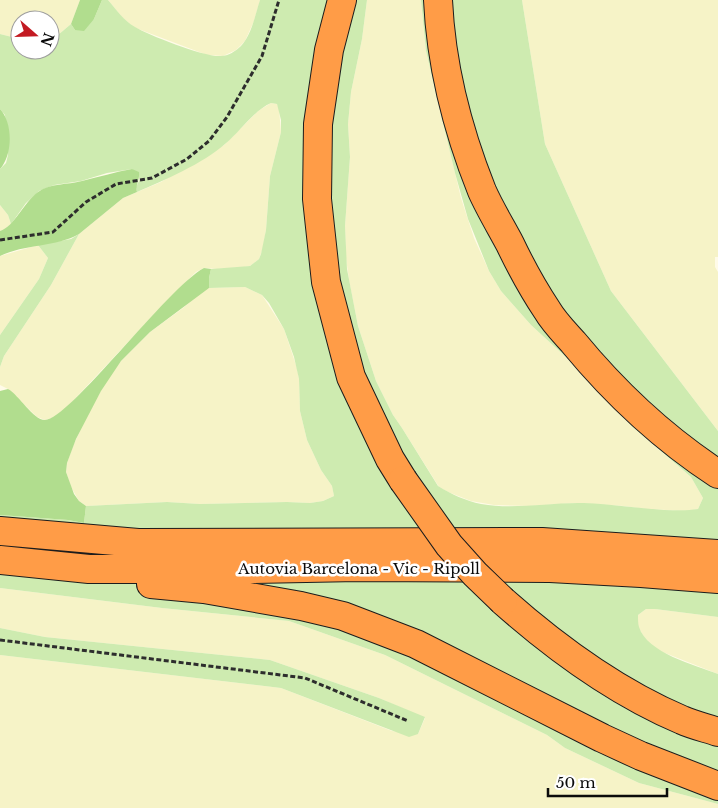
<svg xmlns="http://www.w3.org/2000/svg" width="718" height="808" font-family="'Libre Baskerville',serif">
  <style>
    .farmland { fill: #f6f3c7 }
    .green { fill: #ceebb0 }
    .forest { fill: #b1dd8e }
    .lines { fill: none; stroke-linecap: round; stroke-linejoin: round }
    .motorway-casing { stroke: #1c1c1c; stroke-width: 30 }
    .path { stroke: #2d2d2d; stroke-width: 3; stroke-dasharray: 5 2.5; stroke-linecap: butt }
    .motorway { stroke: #ff9c47; stroke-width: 28 }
    .motorway-bridge-casing { stroke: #1c1c1c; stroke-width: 30; stroke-linecap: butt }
    .motorway-bridge { stroke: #ff9c47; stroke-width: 28 }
    .labels { text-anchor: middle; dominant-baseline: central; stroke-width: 5; stroke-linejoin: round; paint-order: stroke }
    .street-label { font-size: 15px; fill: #0b0b0b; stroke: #fff }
  </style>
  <rect width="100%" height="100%" fill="#fffbe8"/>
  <path class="farmland" d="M0,0H80L71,24L58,35L50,38V20H20V39L0,34Z
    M108,0H260L254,21L245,41L236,50L223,56L207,55L133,27L122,17Z
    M367,0H421L426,51L461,198L474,238L489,271L501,291L531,325L580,370L625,419L651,443L691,477L703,498L698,509L688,511L645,509L624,506L576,503L530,506L494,505L471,501L448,492L439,487L402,428L393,415L376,381L358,326L349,280L346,258L345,226L350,157L348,124L351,92L362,39Z
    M522,0H718V257H715V267L718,272V431L611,291L545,144Z
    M271,103L277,104L279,109L281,132L270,176L266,230L263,248L259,259L250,266L244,267L217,269L204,268L196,272L159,309L70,404L55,417L45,420L37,417L8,389L0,385V367L4,356L51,285L79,234L123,198L161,182L224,145L258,111Z
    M0,205L8,215L11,224L4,230L0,231Z
    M38,245L48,258L39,279L0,335V256Z
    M245,287L262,295L284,329L297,368L299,379L300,411L307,440L321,470L332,486L334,496L323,501L310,503L287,502L200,504L167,502L86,506L79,501L71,487L66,472L67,463L73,446L87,416L109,376L121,361L150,332L183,308L201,292L209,288Z
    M0,588L162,608L289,621L385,655L547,735L565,748L639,783L718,804V808H0V655L281,688L392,731L418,734L425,718L379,698L270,660L45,637L0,628Z
    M646,609H655L718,617V674L660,651L651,645L644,637L638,627V615Z"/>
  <path class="green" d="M102,0H108C116,9 124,21 135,27C148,35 207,58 221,56C228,56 236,51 241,46C252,34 255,15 260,0H367L362,39L351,92L348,124L350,157L345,226L347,269L358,326L376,381L393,415L402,428L438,486C451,494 466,501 481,504C515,510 550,502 584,503C611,504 637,508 664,510C676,510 686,511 698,509L703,498L691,477L633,427L580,370L531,325L501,291L489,271L468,219L455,173L426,51L421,0H522L545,144L611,291L718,431V617L655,609H646L638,615C638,619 638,624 639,627C647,653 695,665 718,674V804L639,783L565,748L547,735L385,655L289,621L162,608L0,588V515L68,520L84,523L86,506L167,502L200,504L287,502L310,503L323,501L334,496L332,486L321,470L307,440L300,411L299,379L294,357L284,329L269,303L262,295L245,287L209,288V278L211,269L250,266L259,259L261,254L266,230L270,176L281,132V120L277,104L271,103C253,111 241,131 225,144C204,163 163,181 137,192L136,187L140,179L132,169L107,173L81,181L54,185L39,191L26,203L11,224L8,215L0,205V169L6,163L8,155L5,115L0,109V34L20,39V50H50V38L58,35L71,24L75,30L94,19Z
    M79,234L51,285L4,356L0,367V335L39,279L48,258L38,245L71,239Z
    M0,628L45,637L270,660L379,698L425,717L418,734L409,737L281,688L0,655Z"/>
  <path class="forest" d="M80,0H102L94,19L84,31L75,30L71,24Z
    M0,109C13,123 13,154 0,169Z
    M132,169L139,172C140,180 135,185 137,192L123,198L79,234C57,247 24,244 0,256V231C14,227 24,202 38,192C51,183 67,185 82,181C99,177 115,172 132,169Z
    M204,268L211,269L209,278V288L150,332L121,361L101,391L76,439L67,463L66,472L74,494L79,501L86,506L84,523L68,520L0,515V391L8,389C19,395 33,420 45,420C69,420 168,287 204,268Z"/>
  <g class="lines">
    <g class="motorway-casing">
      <path id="motorway" d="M342,0L329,50L318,124L317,199L326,282L351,377L390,459L403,480
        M438,0C441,64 458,131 482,191C490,209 501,227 510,244C521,267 533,289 547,310C554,322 564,332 573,342C615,393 663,438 718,474
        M0,531L138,543L542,542L718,554
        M0,560L89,569H252L358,567L550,568L641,573L718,579
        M151,584L204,589L301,606L343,616L416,644L602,738L641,756L718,786
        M503,601C556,648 616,692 682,720C693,725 706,728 718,732"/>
    </g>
    <path class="path" d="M0,240L53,232L86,202L116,184L152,178L187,159L209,141L227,117L262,56L279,0
      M0,640L305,678L408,721"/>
    <use href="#motorway" class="motorway"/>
    <g class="motorway-bridge-casing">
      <path id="motorway-bridge" d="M403,480L449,545L475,574L503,601"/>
    </g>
    <use href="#motorway-bridge" class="motorway-bridge"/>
  </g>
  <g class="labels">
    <g class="street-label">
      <text x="359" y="568">Autovia Barcelona - Vic - Ripoll</text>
    </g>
  </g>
  <g transform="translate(35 35) rotate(110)"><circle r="24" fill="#ffffff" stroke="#9d9d9d"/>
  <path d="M0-4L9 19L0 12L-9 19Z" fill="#c31a22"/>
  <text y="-8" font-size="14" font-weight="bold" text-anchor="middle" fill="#0b0b0b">N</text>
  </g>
  <path d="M548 788v8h119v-8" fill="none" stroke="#0b0b0b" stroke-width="2.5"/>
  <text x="556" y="788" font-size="15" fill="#0b0b0b" stroke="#ffffff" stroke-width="4" paint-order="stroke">50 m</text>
</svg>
